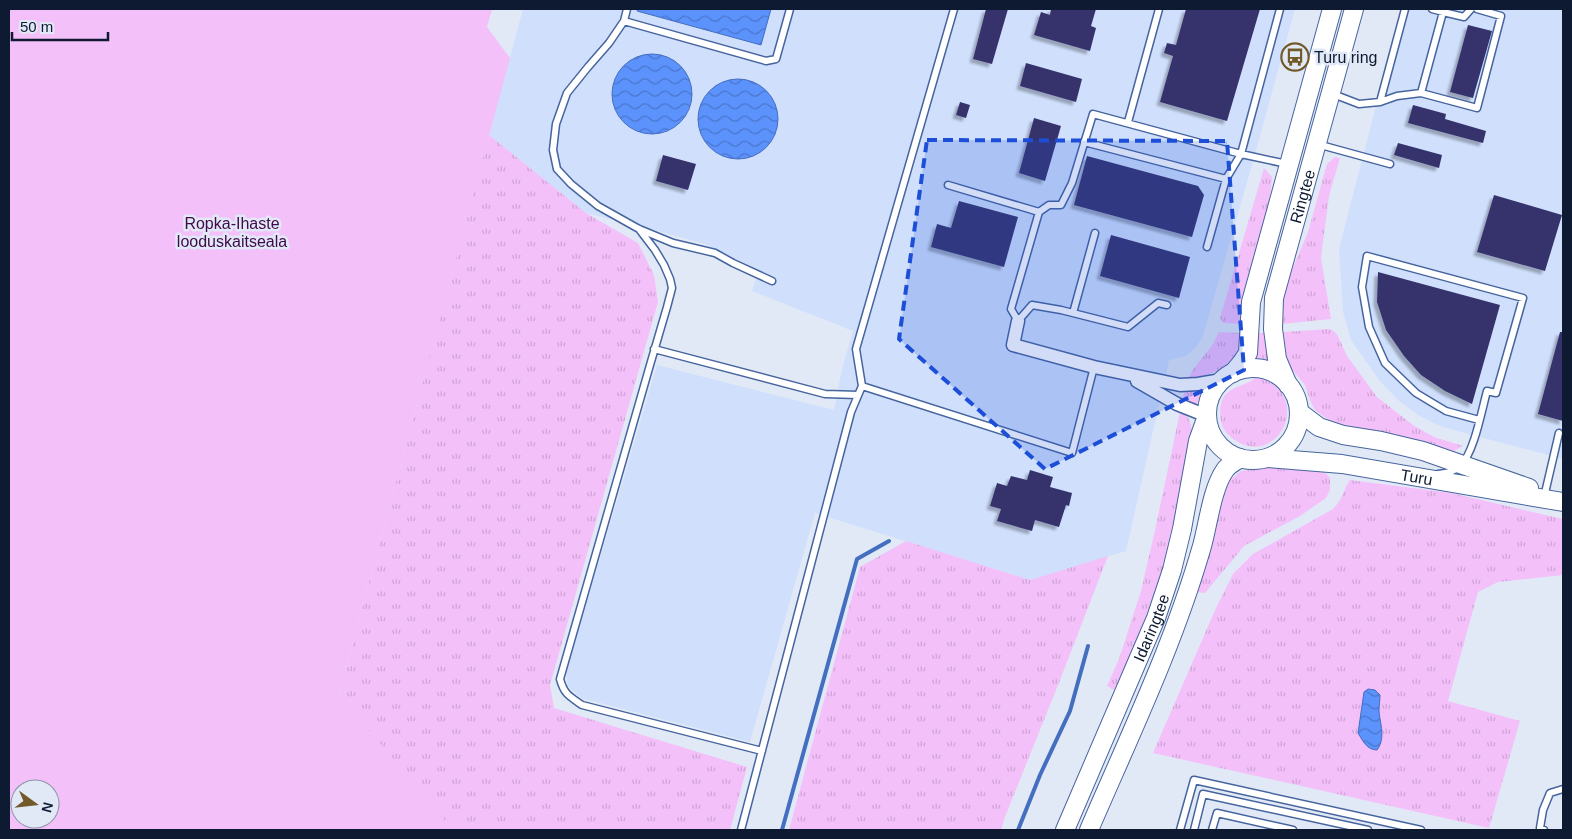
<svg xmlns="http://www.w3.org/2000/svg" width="1572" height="839" font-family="Helvetica,sans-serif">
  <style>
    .built { fill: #cfdffc }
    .grass { fill: url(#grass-tufts) }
    .park { fill: #f3c0fa; fill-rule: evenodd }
    .water { fill: url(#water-waves); stroke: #446ebf }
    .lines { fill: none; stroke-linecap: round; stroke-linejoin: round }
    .stream { stroke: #446ebf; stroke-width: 4 }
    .building { fill: #35326c; filter: url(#shadow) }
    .lane-casing { stroke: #46659e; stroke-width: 9 }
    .street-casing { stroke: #46659e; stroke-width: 15 }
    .secondary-casing { stroke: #46659e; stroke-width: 20 }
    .lane { stroke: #fff; stroke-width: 6 }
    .street { stroke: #fff; stroke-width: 12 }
    .secondary { stroke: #fff; stroke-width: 18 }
    .marked { fill: #1d4ed8; fill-opacity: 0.2; stroke: #1d4ed8; stroke-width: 4; stroke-dasharray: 10 6; stroke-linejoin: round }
    .labels { text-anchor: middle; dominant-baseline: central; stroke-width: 5; stroke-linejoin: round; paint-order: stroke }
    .poi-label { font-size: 16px; fill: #0d1a31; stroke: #e2e9f6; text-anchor: start }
    .street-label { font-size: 16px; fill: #0d1a31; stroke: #e2e9f6 }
    .park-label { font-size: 16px; fill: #42094a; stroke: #e2e9f6 }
  </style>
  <defs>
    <pattern id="grass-tufts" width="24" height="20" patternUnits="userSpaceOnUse" patternTransform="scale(1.25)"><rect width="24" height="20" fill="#f3c0fa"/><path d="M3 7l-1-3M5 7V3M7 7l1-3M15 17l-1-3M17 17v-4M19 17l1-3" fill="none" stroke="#cfa4d7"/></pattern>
    <pattern id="water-waves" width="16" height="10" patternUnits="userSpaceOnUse" patternTransform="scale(1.25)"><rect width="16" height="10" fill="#5c92fc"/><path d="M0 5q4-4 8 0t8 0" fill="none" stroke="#4a76cd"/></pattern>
    <filter id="shadow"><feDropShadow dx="-3.5" dy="3.5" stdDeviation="1" flood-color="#0004"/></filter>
  </defs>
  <rect width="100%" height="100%" fill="#e2e9f6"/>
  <path class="built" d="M523,9H1295L1250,172L1203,336L1196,347L1186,356L1169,360L1126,551L1030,580L815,513L750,742L581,698L568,686L566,673L657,365L834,410L842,369L853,331L752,291L759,270L705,244L650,229L586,213L489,135Z
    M1401,9H1563V459L1443,427L1431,422L1418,415L1398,400L1379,380L1351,340L1343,312L1339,249Z"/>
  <path class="grass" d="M489,135L586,213L638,243L654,275L658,302L550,685L554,708L747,767L730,830H401L339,694Z
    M1335,157L1340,158L1329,196L1321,258L1331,319L1281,324L1282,301L1288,279L1308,232L1327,164Z
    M1264,168L1272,177C1270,215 1254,252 1245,290C1243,301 1243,313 1242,324L1223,323L1220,318Z
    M1329,329L1334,331L1338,336L1347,356L1377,397L1413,425L1434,437L1463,446L1454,451L1409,438L1339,425L1323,416L1315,410L1310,400L1305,385L1290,367L1286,353L1283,332Z
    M1219,332L1241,333C1241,339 1241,347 1239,352C1230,369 1204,377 1188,379L1192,371L1213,344Z
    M1256,333H1267L1271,366L1256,362Z
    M1257,376C1314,395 1280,463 1240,443C1232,439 1225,433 1222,425C1219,416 1219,403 1225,395C1234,385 1248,386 1257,376Z
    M1200,389L1202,391L1197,404L1196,405L1182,400L1185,390Z
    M1180,412C1185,414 1188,416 1190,422C1194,433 1189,447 1188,459C1176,539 1148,618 1114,690L1107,686L1119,659L1141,591L1155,530Z
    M1266,467L1321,468L1330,478V490L1326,498L1300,516L1244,546L1205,593L1196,592L1218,517L1225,491L1229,481L1241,471Z
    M1350,480L1451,493L1563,519V575L1498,582L1478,592L1448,701L1520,721L1489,828L1153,753L1216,608L1233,574L1253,554L1333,509C1343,499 1343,490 1350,480Z
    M906,541L1030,580L1108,556L1060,680L1005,817L1001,830H789L860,567Z"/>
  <path class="park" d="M9,9H492L487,27L510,58L339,694L453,830H9ZM20,789H50V819H20Z"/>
  <path class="water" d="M638,9H771L761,45L637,11Z
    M612 94a40 40 0 1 1 80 0a40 40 0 1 1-80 0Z
    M698 119a40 40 0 1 1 80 0a40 40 0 1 1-80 0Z
    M1368,689L1375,690L1380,695C1380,700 1379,705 1379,711C1380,724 1386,738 1377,750C1367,750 1363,741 1358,733L1364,692Z"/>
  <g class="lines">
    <path class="stream" d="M782,830L857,559L889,541
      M1018,830L1040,775L1070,711L1088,646"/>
  </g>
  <path class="building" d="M986,9H1008L992,64L973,59Z
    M1051,9H1096L1091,26L1096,28L1090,51L1034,35L1041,12L1050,15Z
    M1186,9H1260L1227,121L1160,102L1173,56L1164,53L1167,43L1176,45Z
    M1468,25L1492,31L1473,98L1450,92Z
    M1026,63L1082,79L1076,102L1020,86Z
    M960,102L970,105L966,118L956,115Z
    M1413,105L1446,114L1445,119L1486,131L1483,143L1408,123Z
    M1034,118L1061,126L1045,181L1019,173Z
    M1398,143L1442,155L1439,168L1394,155Z
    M663,155L696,164L688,190L656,181Z
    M1087,156L1198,186L1204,195L1192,237L1074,205Z
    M1494,195L1562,215L1545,271L1477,252Z
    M959,201L1018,217L1004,267L931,247L937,224L951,228Z
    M1111,235L1190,257L1179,298L1100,276Z
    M1378,272L1500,305L1472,404L1445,391L1421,375L1404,356L1386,330L1377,302Z
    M1560,332H1563V421L1538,414Z
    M1030,470L1053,477L1050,487L1072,493L1069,506L1066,505L1059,527L1035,520L1032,531L997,521L1001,509L990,506L997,483L1007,486L1011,476L1027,480Z"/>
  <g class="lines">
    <g class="lane-casing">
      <path id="lane" d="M627,9L624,21L766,61L776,59L790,9
        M954,9L856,349L862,386L1072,453L1094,367
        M1443,12L1464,17L1471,9
        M624,21L609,43L588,67L567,93L556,124L553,150L557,169L571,184L598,206L639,229L673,243L715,253L733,263L772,281
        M1421,93L1477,108L1501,16L1477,9
        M1333,94L1359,104L1380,102L1397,96L1421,93L1443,12L1432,9
        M1380,102L1405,9
        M1128,122L1159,9
        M1084,142L1226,179
        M1317,144L1390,164
        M948,185L1039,212L1049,205H1061L1072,183L1093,114L1241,154L1287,164
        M1039,212L1011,309L1018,321L1032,305L1061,310L1073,313L1095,233
        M639,229L655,250L664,265L670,279L672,288L667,307L650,365L560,679C564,694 569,696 582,705L762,751
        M1207,247L1226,179L1241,154L1280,9
        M1073,313L1128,327L1158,303L1167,305
        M654,349L825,394L858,395
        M1438,474C1447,473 1454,472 1460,466C1474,454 1482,409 1487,391L1496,393L1523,298L1367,256L1362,287L1369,327L1385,363L1416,393L1446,411L1479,420
        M1545,493L1559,433
        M741,830L851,412L862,386
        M1180,830L1194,780L1421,830
        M1194,830L1203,794L1368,830
        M1212,830L1217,813L1293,830
        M1544,830L1540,828L1543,810L1550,793L1563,789"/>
    </g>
    <g class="street-casing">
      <path id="street" d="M1018,321L1013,345L1094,367L1180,385L1198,384L1222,380
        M1137,381L1177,404L1207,416"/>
    </g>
    <g class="secondary-casing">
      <g id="secondary">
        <circle cx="1253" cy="414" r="46"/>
        <path d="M1233,373L1242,362L1248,353L1251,302L1332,9"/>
        <path id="s1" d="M1288,385L1277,359L1273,329L1274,298L1354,9"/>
        <path d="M1299,412L1319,427L1343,435L1381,441L1423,451L1529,488"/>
        <path id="s2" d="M1268,458L1342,464L1563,502"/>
        <path id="s3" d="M1065,830L1156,618L1172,570L1182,529L1198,441L1207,416"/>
        <path d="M1089,830C1129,737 1174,644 1202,546C1208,525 1212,488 1225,470C1228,465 1235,462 1240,458"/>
      </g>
    </g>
    <use href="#lane" class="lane"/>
    <use href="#street" class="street"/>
    <use href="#secondary" class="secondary"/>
  </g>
  <path class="marked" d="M927,140L1227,141L1244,370L1045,469L899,339Z"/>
  <defs>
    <g id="bus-ring" transform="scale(1.4375)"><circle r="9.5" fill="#e2e9f6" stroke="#715929" stroke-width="1.5"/><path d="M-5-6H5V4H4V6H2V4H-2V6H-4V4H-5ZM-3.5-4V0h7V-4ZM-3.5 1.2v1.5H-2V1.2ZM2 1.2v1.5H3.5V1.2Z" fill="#715929"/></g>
  </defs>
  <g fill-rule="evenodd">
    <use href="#bus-ring" x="1295" y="57"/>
  </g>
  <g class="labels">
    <g class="poi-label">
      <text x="1314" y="57">Turu ring</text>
    </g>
    <g class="street-label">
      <text stroke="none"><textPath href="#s1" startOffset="195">Ringtee</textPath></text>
      <text stroke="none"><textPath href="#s2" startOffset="150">Turu</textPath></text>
      <text stroke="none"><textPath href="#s3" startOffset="220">Idaringtee</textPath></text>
    </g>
    <g class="park-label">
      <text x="232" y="223">Ropka-Ihaste<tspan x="232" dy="18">looduskaitseala</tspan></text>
    </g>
  </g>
  <rect width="1572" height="839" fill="none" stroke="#0d1a31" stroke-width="20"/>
  <g transform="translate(35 804) rotate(105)"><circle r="24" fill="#e2e9f6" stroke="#8d96a7"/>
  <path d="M0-4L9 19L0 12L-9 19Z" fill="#715929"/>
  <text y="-8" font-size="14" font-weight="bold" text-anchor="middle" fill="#0d1a31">N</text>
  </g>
  <path d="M12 32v8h96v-8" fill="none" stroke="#0d1a31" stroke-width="2.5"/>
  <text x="20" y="32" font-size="15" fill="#0d1a31" stroke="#e2e9f6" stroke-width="4" paint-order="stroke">50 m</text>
</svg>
